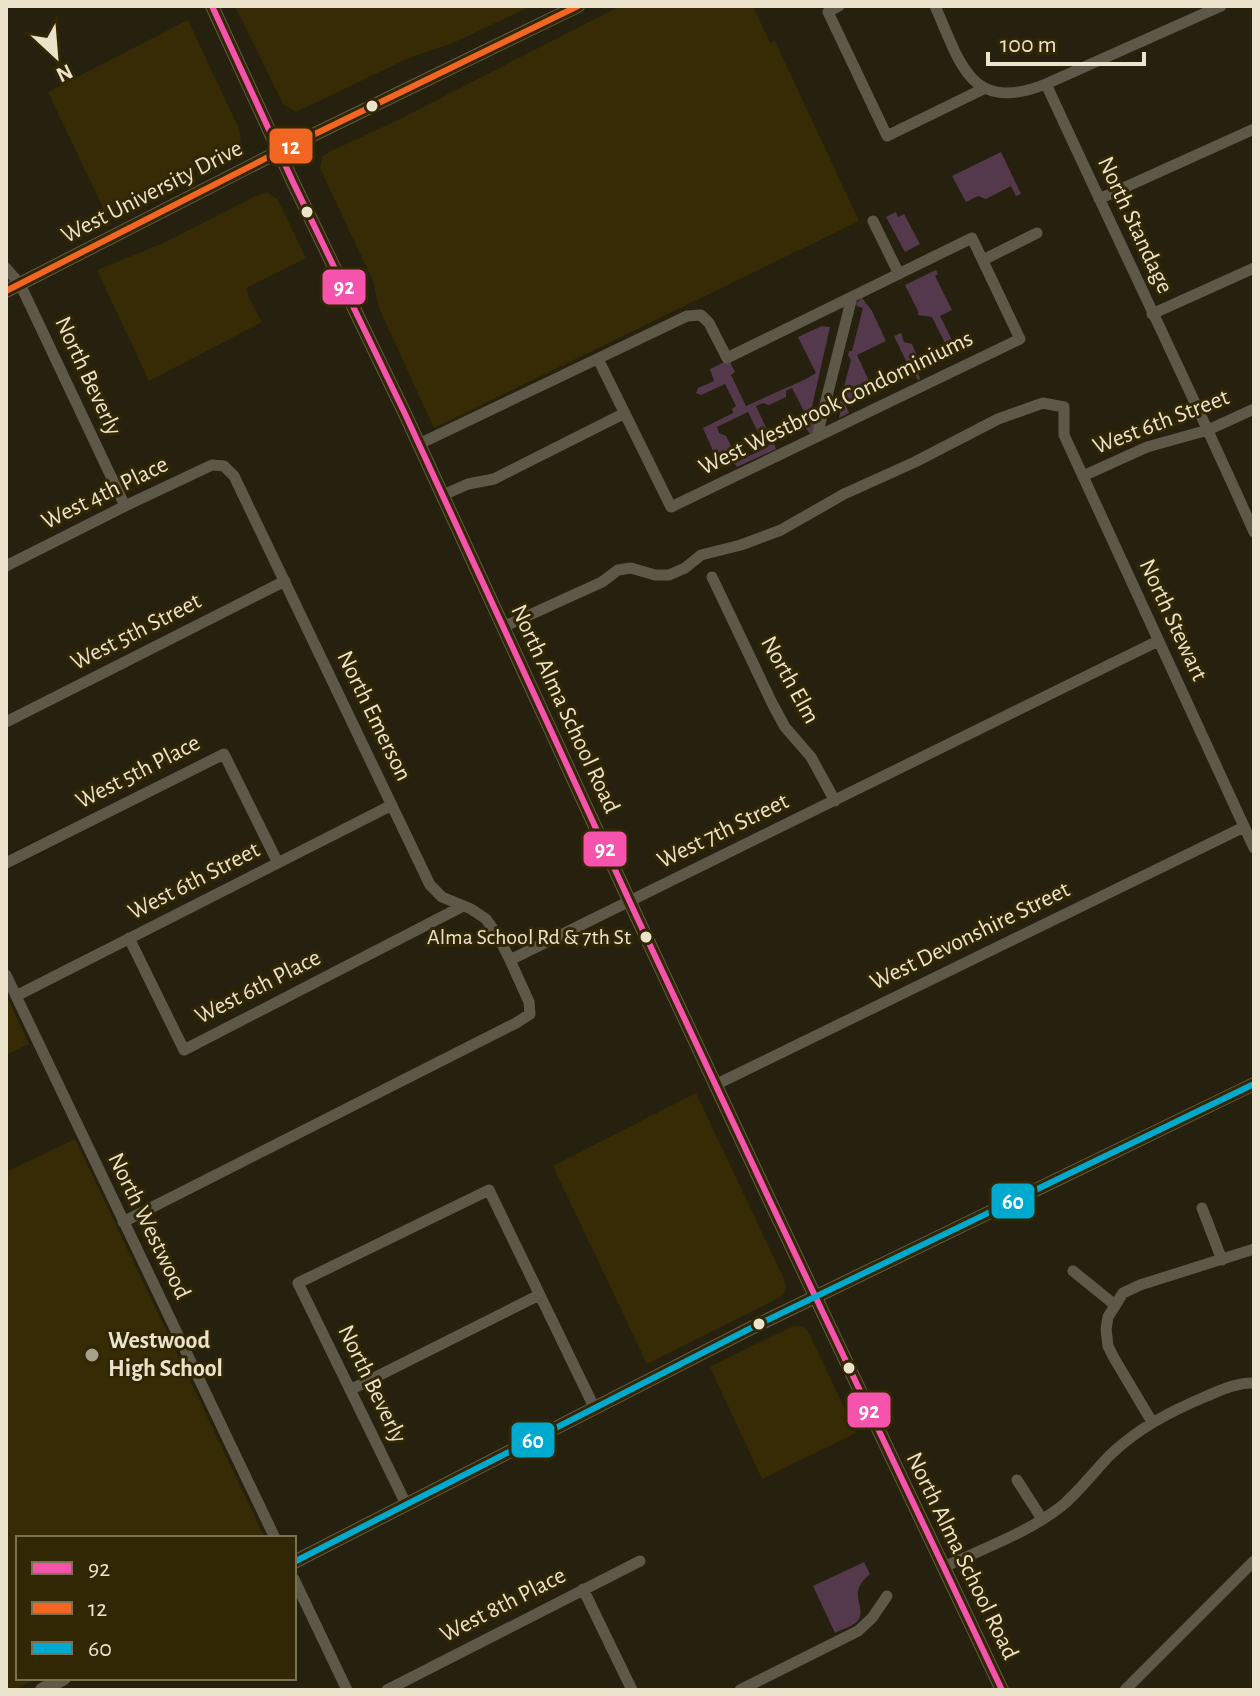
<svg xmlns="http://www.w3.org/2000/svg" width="1260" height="1696" font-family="'Alegreya Sans',sans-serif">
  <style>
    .built { fill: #362b04 }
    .green { fill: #54394d; fill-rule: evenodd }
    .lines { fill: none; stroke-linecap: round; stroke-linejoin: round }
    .minor { stroke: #5e5848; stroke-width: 11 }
    .major { stroke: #62584a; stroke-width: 14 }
    .bus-1-casing { stroke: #312704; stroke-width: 12 }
    .bus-2-casing { stroke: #312704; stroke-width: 12 }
    .bus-3-casing { stroke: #312704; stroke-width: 12 }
    .bus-1 { stroke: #f653ac; stroke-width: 6 }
    .bus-2 { stroke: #f26522; stroke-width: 6 }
    .bus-3 { stroke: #00a9ce; stroke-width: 6 }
    .bus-dot { fill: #ebe3cb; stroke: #312704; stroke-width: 3 }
    .poi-dot { fill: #a69f89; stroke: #312704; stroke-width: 3 }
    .labels { text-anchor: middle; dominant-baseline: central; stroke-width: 6; stroke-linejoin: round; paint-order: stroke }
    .bus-label { font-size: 22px; fill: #ebe3cb; stroke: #312704; text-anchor: end }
    .street-label { font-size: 24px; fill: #ebe3cb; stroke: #312704 }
    .poi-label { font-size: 24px; font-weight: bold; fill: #ebe3cb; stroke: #312704; text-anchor: start }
    .line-badge { stroke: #312704; stroke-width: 3 }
    .badge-label { font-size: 22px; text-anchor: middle; font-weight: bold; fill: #fff }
  </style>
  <rect width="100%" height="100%" fill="#26210e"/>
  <path class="built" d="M235,6H531L455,42L409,58L296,112L283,104Z
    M620,6H753L770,43L775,41L859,221L434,428L379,308L373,281L324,177L320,168L322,157L327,153L400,119Z
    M188,20L239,129L241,140L233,150L106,214L48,92Z
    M267,192L278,200L306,258L246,288L249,298L262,322L149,381L97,270L161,244L258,195Z
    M6,994L29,1044L6,1055Z
    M696,1093L784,1279L786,1286L784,1293L779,1298L647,1364L553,1166Z
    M75,1139L265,1538H18V1678H37L14,1690H6V1172Z
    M795,1325L805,1328L810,1335L856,1433L762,1479L710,1367Z"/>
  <path class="green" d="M1001,152L1021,194L1016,196L1011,186L986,199L978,196L966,202L952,176Z
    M896,212L898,217L904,214L920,244L905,252L886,217Z
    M936,270L938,274L935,276L952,310L940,316L956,348L949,351L932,317L918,315V311L905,285Z
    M862,298L872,311L886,341L857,355L870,383L875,381L878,385C889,365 895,376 910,369L894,336L901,333L904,342L912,344L917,356L916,366L920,379L918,380L914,373L846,406L849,413L839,418L841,407L839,406L851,360L848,355L849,351H852L863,308L857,306L856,303Z
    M822,326L830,327L811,411L817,413L813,432L810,434L805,427L775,441L774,443L776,449L737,467L733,461L720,467L703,428L733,413L732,409L736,406L725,384L701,395L696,393L698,388L714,381L710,369L729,360L735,372L731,375L746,406L806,379L816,373L798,337ZM792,388L808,419L770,436L756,406L763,403L769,405L786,397V391ZM748,412L760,436L768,438L770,444L767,447L739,461L726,436L719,433L717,427Z
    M864,1562L870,1574C846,1594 866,1604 859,1619C855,1626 842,1629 835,1633L813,1586Z"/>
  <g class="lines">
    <path class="minor" d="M839,6L828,12L887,136L983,89
      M935,6C961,64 970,114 1046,84C1115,234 1187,382 1254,532
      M1046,84L1221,6
      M1099,199L1254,129
      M873,221L899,274
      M983,260L1037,233
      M6,268L20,284L125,506
      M1152,314L1254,268
      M817,436L852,297
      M419,444L687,316L701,315L709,323L727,358L972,238L1020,339L671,507L598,359
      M1083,476L1147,447L1208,430L1254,409
      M443,495L468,484L494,479L625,413
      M6,566L125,506L212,465L224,466L234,476L430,885L442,897L471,909L486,919L498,936L510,960L529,1002L530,1014L516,1023L123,1222
      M712,577L773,705L785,727L811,757L835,801
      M503,627L602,582L618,570L631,568L655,575H669L685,568L701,555L741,545L781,530L844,494L915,462L998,419L1043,403L1064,407V435L1254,848
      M6,722L285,581
      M6,863L224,754L278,863
      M129,938L184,1050L463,906
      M510,960L1158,641
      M6,975L275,1538
      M16,996L392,805
      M715,1085L1244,827
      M1202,1208L1222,1260
      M1073,1271L1115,1305
      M350,1390L539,1295
      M1152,1422L1114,1358L1108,1346L1106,1329L1108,1317L1123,1293L1140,1285L1254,1249
      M1017,1480L1042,1519
      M406,1504L298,1283L489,1190L594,1407
      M944,1567C982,1549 1030,1532 1063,1505C1080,1490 1094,1472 1109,1456C1138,1428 1171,1411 1207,1396C1221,1390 1239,1382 1254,1383
      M294,1579L347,1690
      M583,1589L632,1690
      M387,1690L640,1561
      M740,1690L858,1631L872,1618L887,1596
      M1125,1690L1254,1561"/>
    <path class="major" d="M212,6L293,182L406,416L634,911L769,1199L1002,1690
      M6,291L280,151L578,6
      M294,1562L753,1327L1254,1084
      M42,1690L64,1678"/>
    <g class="bus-1-casing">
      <path id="bus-1" d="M212,6L293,182L406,416L634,911L769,1199L1002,1690"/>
    </g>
    <g class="bus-2-casing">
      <path id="bus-2" d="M6,291L280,151L578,6"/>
    </g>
    <g class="bus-3-casing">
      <path id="bus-3" d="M294,1562L753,1327L1254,1084"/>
    </g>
    <use href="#bus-1" class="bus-1"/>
    <use href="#bus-2" class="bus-2"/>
    <use href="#bus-3" class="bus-3"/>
  </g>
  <g class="bus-dot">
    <circle cx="372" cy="106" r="7"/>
    <circle cx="307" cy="212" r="7"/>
    <circle cx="646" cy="937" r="7"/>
    <circle cx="759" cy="1324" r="7"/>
    <circle cx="849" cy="1368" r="7"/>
  </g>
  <circle class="poi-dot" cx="92" cy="1355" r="8"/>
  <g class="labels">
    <g class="bus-label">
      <text x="631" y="937">Alma School Rd &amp; 7th St</text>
    </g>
    <g class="street-label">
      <text transform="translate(152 192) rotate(-27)">West University Drive</text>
      <text transform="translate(1135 225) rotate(65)">North Standage</text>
      <text transform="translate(88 376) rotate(65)">North Beverly</text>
      <text transform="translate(836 403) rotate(-26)">West Westbrook Condominiums</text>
      <text transform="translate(1161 422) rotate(-21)">West 6th Street</text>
      <text transform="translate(105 493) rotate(-26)">West 4th Place</text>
      <text transform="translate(1173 620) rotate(65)">North Stewart</text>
      <text transform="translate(136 632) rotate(-27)">West 5th Street</text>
      <text transform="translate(790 680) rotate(61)">North Elm</text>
      <text transform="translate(565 709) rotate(65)">North Alma School Road</text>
      <text transform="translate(374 716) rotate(64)">North Emerson</text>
      <text transform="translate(138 772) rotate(-27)">West 5th Place</text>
      <text transform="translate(723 831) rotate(-26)">West 7th Street</text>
      <text transform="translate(194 881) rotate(-27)">West 6th Street</text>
      <text transform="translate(970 936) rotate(-26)">West Devonshire Street</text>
      <text transform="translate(258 987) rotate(-27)">West 6th Place</text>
      <text transform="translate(149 1226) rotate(64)">North Westwood</text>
      <text transform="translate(372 1384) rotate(64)">North Beverly</text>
      <text transform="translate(962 1556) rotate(64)">North Alma School Road</text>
      <text transform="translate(503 1605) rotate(-27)">West 8th Place</text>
    </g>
    <g class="poi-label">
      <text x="108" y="1341">Westwood<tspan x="108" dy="28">High School</tspan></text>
    </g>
  </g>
  <g class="line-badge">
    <rect x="268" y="127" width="46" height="38" rx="8" fill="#f26522"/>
    <rect x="321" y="268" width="46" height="38" rx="8" fill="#f653ac"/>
    <rect x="582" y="830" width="46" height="38" rx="8" fill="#f653ac"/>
    <rect x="990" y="1182" width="46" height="38" rx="8" fill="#00a9ce"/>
    <rect x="846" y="1391" width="46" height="38" rx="8" fill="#f653ac"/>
    <rect x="510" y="1421" width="46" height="38" rx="8" fill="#00a9ce"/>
  </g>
  <g class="badge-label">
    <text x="291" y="154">12</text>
    <text x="344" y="294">92</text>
    <text x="605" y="856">92</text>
    <text x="1013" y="1209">60</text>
    <text x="869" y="1418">92</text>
    <text x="533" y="1448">60</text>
  </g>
  <rect width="1260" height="1696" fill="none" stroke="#ebe3cb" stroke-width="16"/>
  <rect x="16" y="1536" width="280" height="144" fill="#312704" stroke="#7b7254" stroke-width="2"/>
  <rect x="32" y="1562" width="40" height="12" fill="#f653ac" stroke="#7b7254" stroke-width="2"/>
  <text x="88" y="1576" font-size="24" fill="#ebe3cb">92</text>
  <rect x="32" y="1602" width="40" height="12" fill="#f26522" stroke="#7b7254" stroke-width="2"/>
  <text x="88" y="1616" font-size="24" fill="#ebe3cb">12</text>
  <rect x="32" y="1642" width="40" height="12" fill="#00a9ce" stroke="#7b7254" stroke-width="2"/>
  <text x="88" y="1656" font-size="24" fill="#ebe3cb">60</text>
  <g transform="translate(56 56) rotate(154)" stroke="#312704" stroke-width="6" paint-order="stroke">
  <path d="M0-6L14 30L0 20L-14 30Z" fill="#ebe3cb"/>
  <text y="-12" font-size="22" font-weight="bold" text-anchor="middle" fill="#ebe3cb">N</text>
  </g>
  <path d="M988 52v12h156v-12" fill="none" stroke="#ebe3cb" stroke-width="4"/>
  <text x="1000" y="52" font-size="24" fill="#ebe3cb" stroke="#312704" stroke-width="6" paint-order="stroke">100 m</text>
</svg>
